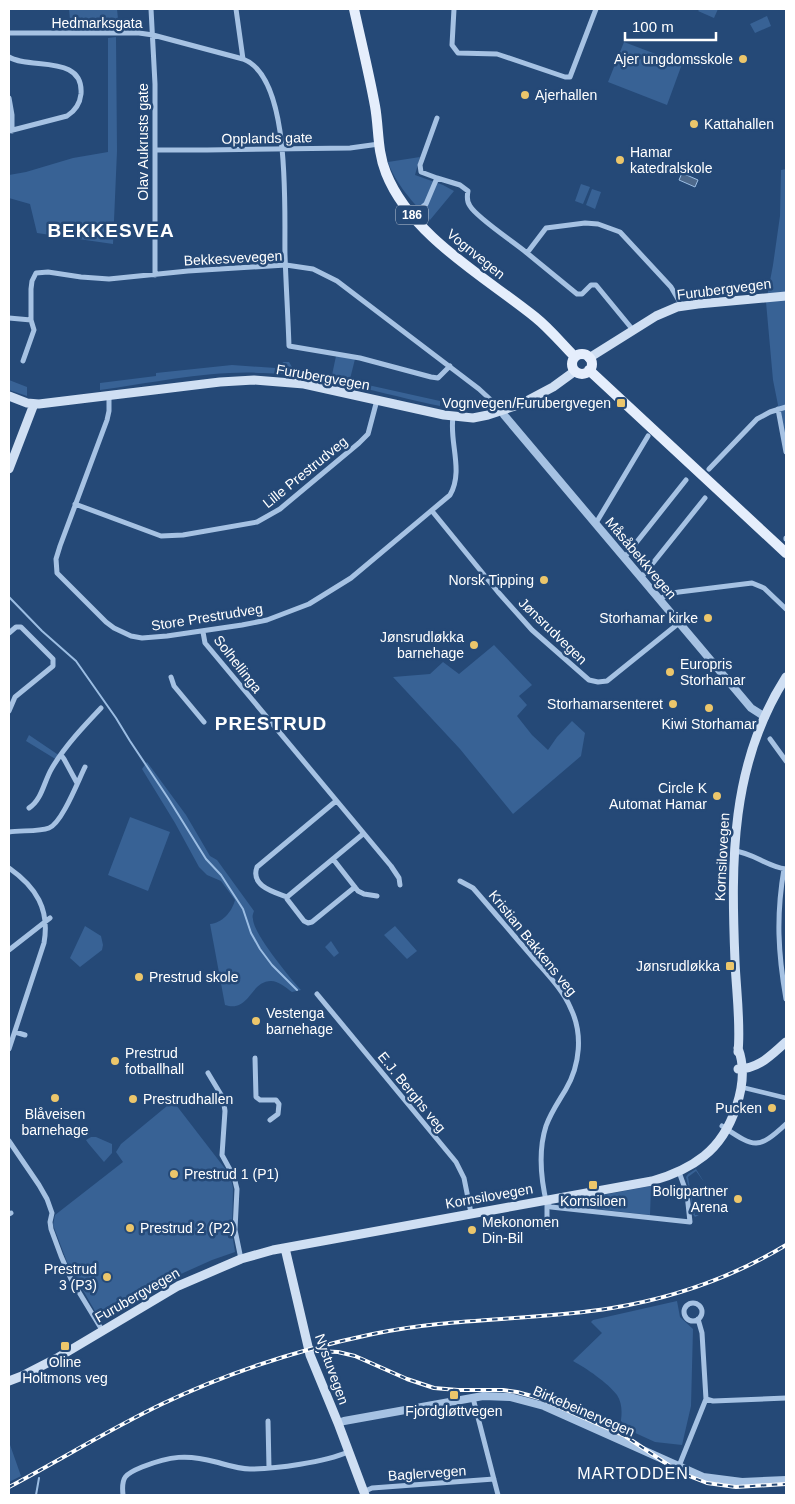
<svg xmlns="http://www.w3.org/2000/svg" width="795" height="1504" font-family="Arial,sans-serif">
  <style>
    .green { fill: #386295 }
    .water { fill: #4e698b; stroke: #9bbde3 }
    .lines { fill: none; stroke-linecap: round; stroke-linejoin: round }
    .stream { stroke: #9bbde3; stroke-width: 2 }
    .pedestrian { stroke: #a6c2e3; stroke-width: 4.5 }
    .minor { stroke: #a6c2e3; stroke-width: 5 }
    .tertiary { stroke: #a6c2e3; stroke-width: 8 }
    .secondary { stroke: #cfdff3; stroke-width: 9 }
    .primary { stroke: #e5eefc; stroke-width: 10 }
    .rail-casing { stroke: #fff; stroke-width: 4 }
    .rail { stroke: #254977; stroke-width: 2; stroke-dasharray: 5.5; stroke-linecap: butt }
    .poi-dot { fill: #ecc66b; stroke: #254977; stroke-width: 2 }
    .labels { text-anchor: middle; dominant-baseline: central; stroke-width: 5; stroke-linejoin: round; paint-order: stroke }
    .shield { fill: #254977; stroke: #bec8d6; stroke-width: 1 }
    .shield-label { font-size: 12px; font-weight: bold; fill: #fff }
    .street-label { font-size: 14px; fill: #fff; stroke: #254977 }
    .poi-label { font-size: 14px; fill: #fff; stroke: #254977; text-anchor: end }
    .quarter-label { font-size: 16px; letter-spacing: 1px; fill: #fff; stroke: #254977 }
    .district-label { font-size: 19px; font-weight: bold; letter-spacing: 1px; fill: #fff; stroke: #254977 }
  </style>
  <rect width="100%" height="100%" fill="#254977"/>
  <path class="green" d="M69,9H117L119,29L71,30Z
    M700,9H718L714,18L698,11Z
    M767,16L771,26L755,33L750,24Z
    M116,37L117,151L113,244L37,233L30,204L9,198V175L26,172L73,158L108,152V38Z
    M624,42L682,64L667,105L608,82Z
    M420,157L415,175L443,185L454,191L430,220C414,204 395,183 388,162Z
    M786,169V445L773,380L766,302L773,265L780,216L781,170Z
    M581,184L590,187L583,204L575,201Z
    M592,189L601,192L595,209L586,205Z
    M336,356L355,359L350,379L332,375Z
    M283,362H289L292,367L296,369L440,401V406C382,394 323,375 263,373C212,370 152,383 100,390V383L156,376V373L232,365L276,368L280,367Z
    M9,380L27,387V396L9,390Z
    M494,645L532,685L519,696L527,705L517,716L532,735L548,750L557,737L572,721L585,733L581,756L513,814L460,749L393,677L430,674L443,662L459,674Z
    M29,735L60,756L57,760L26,741Z
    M147,762L186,815L210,856L217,860L254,911C253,914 252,916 253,919C253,933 290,978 301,990L292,992C286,988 279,981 271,981C250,981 250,1013 225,1005L210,924C222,923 232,912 235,900L221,881L207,875L199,867L175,823L142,769Z
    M130,817L170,832L148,891L108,875Z
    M85,926L101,936L103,945L102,950L80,967L70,958Z
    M395,926L417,951L407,959L384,935Z
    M331,941L339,953L334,957L325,947Z
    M173,1101L230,1175L233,1188L232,1233L235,1252L212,1260L172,1278L100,1320L67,1262L53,1225L55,1215L123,1162L116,1152L121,1144Z
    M91,1137H96L112,1144V1153L104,1162L88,1143L86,1140Z
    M696,1169L704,1182L696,1171L688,1177L695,1215H699L695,1217L692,1213L691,1196L686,1177L688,1174Z
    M651,1186L650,1215L560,1205L559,1203Z
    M677,1301L680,1317L693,1329L691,1406L682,1445L655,1442L620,1426C622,1416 623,1404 617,1395C608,1383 586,1368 573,1361L602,1333L591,1322L593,1320Z
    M9,1442L21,1476L9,1482Z"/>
  <path class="water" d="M682,173L698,180L695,187L679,180Z"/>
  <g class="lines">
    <path class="stream" d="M9,597L42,631L76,661L116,718L130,741L168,798L206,859L221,875L243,909L251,933L260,949L272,965L297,990
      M36,1495L39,1478"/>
    <path class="pedestrian" d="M745,1088L786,1098"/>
    <path class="minor" d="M151,9L155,84V275
      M236,9L243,59C292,77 284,211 285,255C286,285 288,316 289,346L360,358L431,377L438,378L450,366
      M454,9L452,45L458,53L497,54L565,77H570L596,9
      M9,33H139L153,35L243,59
      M9,57C30,70 84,54 81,94C80,103 75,111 67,116L9,131
      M9,98L12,115V131
      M155,150H207L350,148L379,144
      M437,178L460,185L468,191C467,196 467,202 470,206C477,218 514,242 527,253
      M413,215L426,204L437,178L421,172L420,165L437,118
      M9,318L31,320V289L32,281L36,273L48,272L81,277L109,279L188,271L286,265L313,269L337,281L479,389L492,401L497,412
      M633,330L596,285H591L582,294H577L527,253L546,228L585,223L598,224L620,232L671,287L682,306
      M23,361L34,330L31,320
      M109,396V411L107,420L60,546L56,559L57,573L106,622L114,628L131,636L142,638L167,636L242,625L267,620L309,604L351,578L450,495C464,471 449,442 453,417
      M778,409L786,452
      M709,469L757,419L770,412L786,407
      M75,504L161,536L183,535L257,522L280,509L359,443L368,434L377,400
      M432,511L498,592L532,630L589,680L598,682L607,681L679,623
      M596,523L648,436
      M786,539V538
      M624,558L686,480
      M641,578L705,498
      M660,599L668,594L679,592L752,583L764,588L786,609
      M203,632L205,643L391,866L399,878L400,885
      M9,633L16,627H21L53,659V666L15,697L9,711
      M171,677L174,686L204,722
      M770,739L786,761
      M61,755L64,759L77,783
      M29,808C42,800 44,781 52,768C65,746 83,727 101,708
      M9,832C20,830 38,832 49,828C62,823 78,781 85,767
      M734,851C752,852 767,867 786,869
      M333,859L358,891L364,894L377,896
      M9,868C36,887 50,909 44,943L9,1049
      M784,869C776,916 778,953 786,999
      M460,881L473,888C494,912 514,936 535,960C548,975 563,990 571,1009C583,1034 580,1065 566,1089C559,1101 551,1112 546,1126C538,1151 541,1180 547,1205L551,1207L690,1222L687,1194L679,1172
      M355,887L312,922L308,923L304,921L287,899V897L363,834
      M287,897C274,892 250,886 257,867L336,801
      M9,950L50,918
      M317,994L456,1162L464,1178L471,1213
      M15,1032L25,1035
      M255,1058L256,1097L260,1100H276L279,1104L278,1114L270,1120
      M208,1073L223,1098L225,1111L222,1155L234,1177L237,1189L235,1230L241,1259
      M722,1126C754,1147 757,1151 786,1124
      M9,1141L39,1185L47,1199L52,1213L50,1222L51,1229L61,1256L71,1279L102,1330
      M547,1205V1227
      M9,1214L11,1213
      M684 1312a9 9 0 1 1 18 0a9 9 0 1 1-18 0Z
      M473,1398L498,1495
      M706,1399L713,1401L786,1398
      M268,1421L269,1468
      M679,1466L706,1399L702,1333L698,1319
      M363,1492L372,1488L494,1479
      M123,1495C121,1477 125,1474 142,1467C170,1456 187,1454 216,1462C227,1465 239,1469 250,1469C276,1469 325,1462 348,1452"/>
    <path class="tertiary" d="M503,410L504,415L751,708L765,717
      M338,1423L344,1421L483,1396L510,1397L544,1406L703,1477L742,1482L786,1480"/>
    <path class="secondary" d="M589,358L656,316L677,307L698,304L786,296
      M9,396L27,403L39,404L220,382L254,380L304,384L444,415L473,418L488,415L521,404L553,387L575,371
      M9,469L34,404
      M738,1052C741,1024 736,989 735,961C731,862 730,764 786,677
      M738,1069C759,1069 771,1055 786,1042
      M285,1248L310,1355L338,1423L365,1495
      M9,1381L22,1376L57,1358L178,1286L241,1259L273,1250L652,1181C670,1176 689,1168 704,1156C732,1134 751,1082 738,1048"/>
    <path class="primary" d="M354,9C361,41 369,73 375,106C379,128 377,151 386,173C411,236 484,276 535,317C550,329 562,344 575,357
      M572 364a10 10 0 1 1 20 0a10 10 0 1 1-20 0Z
      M589,370L786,553"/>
    <g class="rail-casing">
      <path id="rail" d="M317,1351L338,1352L355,1356L407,1379L434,1388L458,1390H503L517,1392L539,1398L625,1436L679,1472L707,1483L736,1487L786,1484
        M9,1487C60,1460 110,1429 162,1404C229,1372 301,1349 373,1334C452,1317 533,1321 612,1308C673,1298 733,1277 786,1245"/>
    </g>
    <use href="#rail" class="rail"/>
  </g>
  <g class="poi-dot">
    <circle cx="743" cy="59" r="5"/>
    <circle cx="525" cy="95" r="5"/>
    <circle cx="694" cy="124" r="5"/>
    <circle cx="620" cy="160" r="5"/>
    <rect x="616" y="398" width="10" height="10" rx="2.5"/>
    <circle cx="544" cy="580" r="5"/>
    <circle cx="708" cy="618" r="5"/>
    <circle cx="474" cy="645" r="5"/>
    <circle cx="670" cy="672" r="5"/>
    <circle cx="673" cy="704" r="5"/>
    <circle cx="709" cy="708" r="5"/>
    <circle cx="717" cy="796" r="5"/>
    <rect x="725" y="961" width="10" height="10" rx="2.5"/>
    <circle cx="139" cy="977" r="5"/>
    <circle cx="256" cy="1021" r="5"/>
    <circle cx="115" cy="1061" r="5"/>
    <circle cx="55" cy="1098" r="5"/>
    <circle cx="133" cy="1099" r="5"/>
    <circle cx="772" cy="1108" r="5"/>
    <circle cx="174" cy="1174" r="5"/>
    <rect x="588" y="1180" width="10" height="10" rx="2.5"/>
    <circle cx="738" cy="1199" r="5"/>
    <circle cx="130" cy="1228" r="5"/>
    <circle cx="472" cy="1230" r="5"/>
    <circle cx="107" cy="1277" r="5"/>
    <rect x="60" y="1341" width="10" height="10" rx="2.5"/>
    <rect x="449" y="1390" width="10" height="10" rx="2.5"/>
  </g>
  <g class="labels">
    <rect class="shield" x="396" y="205.5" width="32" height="19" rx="4"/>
    <g class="shield-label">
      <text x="412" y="215">186</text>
    </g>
    <g class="street-label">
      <text x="97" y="23">Hedmarksgata</text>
      <text transform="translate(267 138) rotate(-1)">Opplands gate</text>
      <text transform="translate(143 142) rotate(-90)">Olav Aukrusts gate</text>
      <text transform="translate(476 254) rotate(39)">Vognvegen</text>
      <text transform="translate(233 258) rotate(-3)">Bekkesvevegen</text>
      <text transform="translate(724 289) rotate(-7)">Furubergvegen</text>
      <text transform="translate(323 377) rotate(10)">Furubergvegen</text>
      <text transform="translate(305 472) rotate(-39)">Lille Prestrudveg</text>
      <text transform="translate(641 558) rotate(50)">Måsåbekkvegen</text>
      <text transform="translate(207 617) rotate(-9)">Store Prestrudveg</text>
      <text transform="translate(553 631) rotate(44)">Jønsrudvegen</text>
      <text transform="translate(238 664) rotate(52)">Solhellinga</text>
      <text transform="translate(722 857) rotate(-87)">Kornsilovegen</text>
      <text transform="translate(533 943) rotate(51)">Kristian Bakkens veg</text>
      <text transform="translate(412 1092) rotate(51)">E.J. Berghs veg</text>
      <text transform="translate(489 1196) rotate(-10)">Kornsilovegen</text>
      <text transform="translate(137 1295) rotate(-30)">Furubergvegen</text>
      <text transform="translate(332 1369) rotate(70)">Nystuvegen</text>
      <text transform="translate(584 1411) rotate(23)">Birkebeinervegen</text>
      <text transform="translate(427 1473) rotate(-4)">Baglervegen</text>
    </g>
    <g class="poi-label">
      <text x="733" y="59">Ajer ungdomsskole</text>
      <text x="535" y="95" text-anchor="start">Ajerhallen</text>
      <text x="704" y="124" text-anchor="start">Kattahallen</text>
      <text x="630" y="152" text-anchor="start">Hamar<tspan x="630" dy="16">katedralskole</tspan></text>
      <text x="611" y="403">Vognvegen/Furubergvegen</text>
      <text x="534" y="580">Norsk Tipping</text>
      <text x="698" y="618">Storhamar kirke</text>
      <text x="464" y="637">Jønsrudløkka<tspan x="464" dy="16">barnehage</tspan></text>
      <text x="680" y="664" text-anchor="start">Europris<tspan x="680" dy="16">Storhamar</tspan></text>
      <text x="663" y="704">Storhamarsenteret</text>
      <text x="709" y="724" text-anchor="middle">Kiwi Storhamar</text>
      <text x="707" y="788">Circle K<tspan x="707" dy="16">Automat Hamar</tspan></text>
      <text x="720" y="966">Jønsrudløkka</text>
      <text x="149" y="977" text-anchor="start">Prestrud skole</text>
      <text x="266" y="1013" text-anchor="start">Vestenga<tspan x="266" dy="16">barnehage</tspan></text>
      <text x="125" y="1053" text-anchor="start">Prestrud<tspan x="125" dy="16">fotballhall</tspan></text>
      <text x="143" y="1099" text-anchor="start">Prestrudhallen</text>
      <text x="762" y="1108">Pucken</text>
      <text x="55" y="1114" text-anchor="middle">Blåveisen<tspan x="55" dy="16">barnehage</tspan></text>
      <text x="184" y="1174" text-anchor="start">Prestrud 1 (P1)</text>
      <text x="728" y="1191">Boligpartner<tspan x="728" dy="16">Arena</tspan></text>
      <text x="593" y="1201" text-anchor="middle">Kornsiloen</text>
      <text x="482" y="1222" text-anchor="start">Mekonomen<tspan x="482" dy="16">Din-Bil</tspan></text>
      <text x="140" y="1228" text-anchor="start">Prestrud 2 (P2)</text>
      <text x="97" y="1269">Prestrud<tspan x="97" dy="16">3 (P3)</tspan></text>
      <text x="65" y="1362" text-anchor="middle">Oline<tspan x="65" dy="16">Holtmons veg</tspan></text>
      <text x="454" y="1411" text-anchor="middle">Fjordgløttvegen</text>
    </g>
    <g class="quarter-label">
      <text x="633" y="1473">MARTODDEN</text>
    </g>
    <g class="district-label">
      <text x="111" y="230">BEKKESVEA</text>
      <text x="271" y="723">PRESTRUD</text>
    </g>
  </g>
  <rect width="795" height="1504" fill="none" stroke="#ffffff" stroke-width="20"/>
  <path d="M625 32v8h91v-8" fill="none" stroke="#ffffff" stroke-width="2.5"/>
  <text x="632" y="32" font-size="15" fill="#ffffff" stroke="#254977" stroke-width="4" paint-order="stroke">100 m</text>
</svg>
